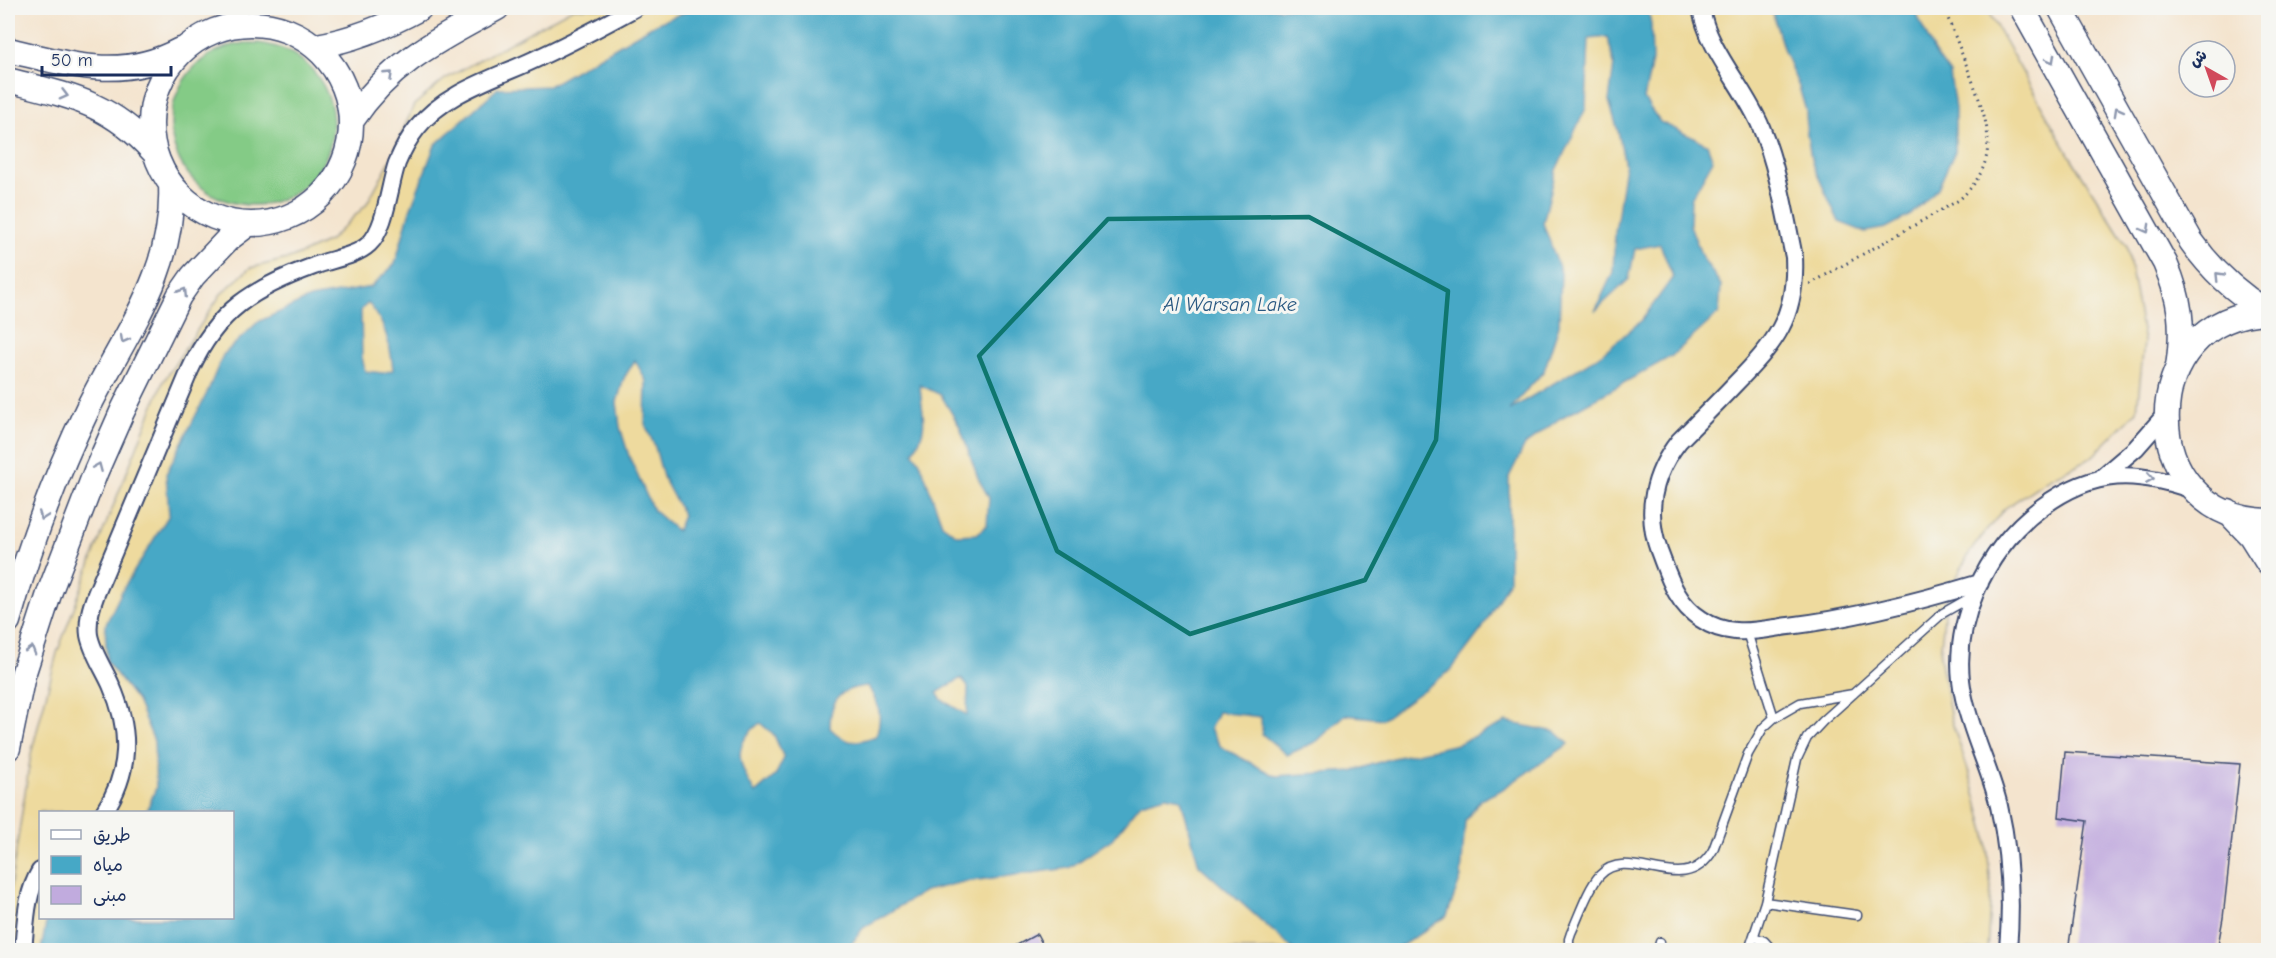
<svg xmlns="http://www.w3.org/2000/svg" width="2276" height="958" font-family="'Comic Neue','Playpen Sans Arabic',sans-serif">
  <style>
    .green { fill: #84cb86; stroke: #507d72; stroke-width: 1.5 }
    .sand { fill: #eeda9e; stroke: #84847e; stroke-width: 1.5; fill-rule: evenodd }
    .water { fill: #46a8c6; stroke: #306c92; stroke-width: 1.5; fill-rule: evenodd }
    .building { fill: #c1abde }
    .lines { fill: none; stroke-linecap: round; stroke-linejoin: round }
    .lane-casing { stroke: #3c4a6f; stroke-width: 11 }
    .street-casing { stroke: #3c4a6f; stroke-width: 20 }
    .secondary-casing { stroke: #3c4a6f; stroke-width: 27 }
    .path { stroke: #3c4a6f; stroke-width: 3; stroke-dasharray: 1.5 4.5; stroke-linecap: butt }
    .lane { stroke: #fff; stroke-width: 8 }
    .street { stroke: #fff; stroke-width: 16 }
    .secondary { stroke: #fff; stroke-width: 24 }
    .oneway { stroke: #8d97ae }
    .marked { fill: none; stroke: #0f766e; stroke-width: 4.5; stroke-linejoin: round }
    .labels { text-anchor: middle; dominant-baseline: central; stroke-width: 6; stroke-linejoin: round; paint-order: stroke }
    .water-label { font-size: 20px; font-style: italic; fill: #2a5982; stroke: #f6f6f2 }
  </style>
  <rect width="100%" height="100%" fill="#f6f6f2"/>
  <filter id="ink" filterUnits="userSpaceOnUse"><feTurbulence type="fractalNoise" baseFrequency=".0167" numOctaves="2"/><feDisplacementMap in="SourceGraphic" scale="12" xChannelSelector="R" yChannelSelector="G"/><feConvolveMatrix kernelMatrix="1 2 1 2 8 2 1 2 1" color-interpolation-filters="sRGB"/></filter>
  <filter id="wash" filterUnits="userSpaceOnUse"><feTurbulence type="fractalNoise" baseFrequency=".008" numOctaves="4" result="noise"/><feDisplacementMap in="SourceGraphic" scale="24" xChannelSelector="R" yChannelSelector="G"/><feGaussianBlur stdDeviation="1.35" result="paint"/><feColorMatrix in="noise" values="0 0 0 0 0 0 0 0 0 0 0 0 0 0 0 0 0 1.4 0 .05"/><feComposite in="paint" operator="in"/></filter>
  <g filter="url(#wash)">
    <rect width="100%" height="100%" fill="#f4e4ce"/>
    <path class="green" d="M171 124a81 81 0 1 1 162 0a81 81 0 1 1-162 0Z"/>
    <path class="sand" d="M573,8H1986L2070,156L2127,246L2144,342L2137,411L2091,458L2047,480L2004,509L1971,550L1946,598L1940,656L1951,719L1972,782L1986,835L1991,888L1987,950H8V903L31,754L57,653L96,549L163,382L221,294L250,268L292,258L329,241L366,205L391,159L414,105L445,79ZM40,812H232V918H40Z"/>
    <path class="water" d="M696,8H1648L1651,24L1652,61L1644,99L1660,122L1707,144L1713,160L1691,199L1690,225L1702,257L1721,285L1719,313L1672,356L1559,419L1525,445L1509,477V580L1482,629L1451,670L1383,719L1345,715L1317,741L1287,755L1262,734L1261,717L1218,712L1210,729L1221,747L1275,776L1353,771L1389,759L1458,744L1506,722L1556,732L1569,744L1501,790L1480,800L1465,821L1461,877L1447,916L1398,948L1390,950H1294L1199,865L1181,799L1166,796L1141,803L1112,839L1069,868L963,882L925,891L863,928L847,950H41L47,918H232V812H146L156,788L154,741L137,701L107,662L105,626L123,589L169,515L166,474L206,395L223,355L258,322L310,298L371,287L395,264L410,210L435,145L498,88L549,86L655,24ZM1608,37L1614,64L1609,101L1618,131L1625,165L1615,233L1613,272L1595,311L1629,279L1635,249L1660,244L1673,277L1642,320L1598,357L1509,410L1544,371L1559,325L1561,273L1543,223L1556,170L1586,108L1589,39ZM368,303C384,320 391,347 393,370L383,373L365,371L362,357L361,310ZM635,360L646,381L645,424L655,447L663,477L683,515L677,531L653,510L629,456L620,427L617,402L624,378ZM920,385L941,395L960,427L978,478L989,498L987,525L977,534L957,535L942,524L920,462L913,452C931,425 921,414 920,385ZM961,678L968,687L967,715L942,700L937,693ZM868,686C879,705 883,715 876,736C854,744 847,745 830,728C830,700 839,688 868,686ZM760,723L774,735L784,758L775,776L755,793C739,765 730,746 760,723Z
      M1771,8H1914L1934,52L1950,74L1955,109V151L1938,188L1911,215L1886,228L1865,232L1839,222L1812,163L1807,135L1806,111L1799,87L1784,51Z"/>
    <g id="blocks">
      <path class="building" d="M2065,752L2240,764L2223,918L2217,951H2068L2087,821L2059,817Z
        M1037,934L1046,951H1006Z"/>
    </g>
  </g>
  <g filter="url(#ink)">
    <use href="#blocks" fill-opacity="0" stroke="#3c4a6f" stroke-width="1.5"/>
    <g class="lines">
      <g class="lane-casing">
        <path id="lane" d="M1747,632L1774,718
          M1765,902L1857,915
          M1754,937L1764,941L1772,950
          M1569,950V939L1571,933C1579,916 1588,888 1600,875C1630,843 1684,901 1713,850L1748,754L1763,728L1774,718L1800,703L1853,694
          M1658,950L1660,942
          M1749,950L1765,902L1797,759L1807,738L1823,721L1943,613L1973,596"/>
      </g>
      <g class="street-casing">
        <path id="street" d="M1701,8C1707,49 1745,88 1761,127C1778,168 1785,214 1794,257C1797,318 1775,343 1734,385C1716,404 1698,422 1679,441C1653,474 1645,512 1659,551C1669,577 1676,603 1701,619C1711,626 1723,630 1735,631C1753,633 1772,628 1789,626C1854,618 1917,602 1980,583
          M2102,477L2136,448L2165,415
          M104,812C131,771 131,730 111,685C104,669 92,652 89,635C87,620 91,607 96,594L190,370C217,310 254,288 314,266C331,259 355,257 369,244C386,228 389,186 397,163C402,151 409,138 417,128C447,90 500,77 542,56C574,41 604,25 635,8
          M23,950C26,923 25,896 40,871
          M2008,950C2012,902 2010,854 1999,806C1990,769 1972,735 1964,698C1948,627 1985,549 2042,507C2095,468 2137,470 2196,491"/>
      </g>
      <g class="secondary-casing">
        <path id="secondary" d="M2022,8L2165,263C2181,300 2184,326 2178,367
          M2060,8L2191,241C2212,271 2235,292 2266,311
          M151 124a100 100 0 1 1 200 0a100 100 0 1 1-200 0Z
          M316,46C354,40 387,26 420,8
          M8,50C69,64 120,82 180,50
          M8,80C69,96 109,102 153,151
          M352,120C391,62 438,40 497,8
          M2268,312C2133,316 2133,518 2268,521
          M2228,512L2251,536L2268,563
          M8,621C29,548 55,476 88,408C125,333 175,272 171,185
          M8,748L23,675L50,591L96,471L122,412L179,296L193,276L227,240L247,225"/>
      </g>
      <path class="path" d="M242,8L253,23
        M1810,284L1959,200C2002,161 1989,125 1971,77C1962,54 1953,31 1944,8"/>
      <use href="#lane" class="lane"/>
      <use href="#street" class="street"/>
      <use href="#secondary" class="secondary"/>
    </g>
    <defs><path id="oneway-chevron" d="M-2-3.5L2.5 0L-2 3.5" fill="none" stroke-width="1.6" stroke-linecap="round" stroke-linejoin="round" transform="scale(1.5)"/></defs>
    <g class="oneway">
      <use href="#oneway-chevron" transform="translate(2051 59) rotate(61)"/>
      <use href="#oneway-chevron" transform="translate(389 75) rotate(-43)"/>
      <use href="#oneway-chevron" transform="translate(64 95) rotate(15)"/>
      <use href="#oneway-chevron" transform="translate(2118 111) rotate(-119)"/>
      <use href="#oneway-chevron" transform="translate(2146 229) rotate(61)"/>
      <use href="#oneway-chevron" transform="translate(2219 276) rotate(-134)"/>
      <use href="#oneway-chevron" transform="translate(183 292) rotate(-58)"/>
      <use href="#oneway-chevron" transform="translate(124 339) rotate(118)"/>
      <use href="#oneway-chevron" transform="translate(98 467) rotate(-67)"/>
      <use href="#oneway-chevron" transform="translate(2150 478) rotate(9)"/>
      <use href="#oneway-chevron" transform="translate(43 516) rotate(110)"/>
      <use href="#oneway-chevron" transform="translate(31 650) rotate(-73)"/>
    </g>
  </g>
  <path class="marked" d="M1309,217L1448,291L1436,440L1365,580L1190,634L1057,551L979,356L1108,219Z"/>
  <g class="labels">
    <g class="water-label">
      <text x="1230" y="304">Al Warsan Lake</text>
    </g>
  </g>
  <rect width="2276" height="958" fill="none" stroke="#f6f6f2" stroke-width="30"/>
  <rect x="39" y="811" width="195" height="108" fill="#f6f6f2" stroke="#9ea6b7" stroke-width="1.5"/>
  <rect x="51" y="830" width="30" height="9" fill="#ffffff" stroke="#9ea6b7" stroke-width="1.5"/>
  <text x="93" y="841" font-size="18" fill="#1b2f5e">طريق</text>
  <rect x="51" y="856" width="30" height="18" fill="#46a8c6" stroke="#9ea6b7" stroke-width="1.5"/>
  <text x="93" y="871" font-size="18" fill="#1b2f5e">مياه</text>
  <rect x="51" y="886" width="30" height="18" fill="#c1abde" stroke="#9ea6b7" stroke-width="1.5"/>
  <text x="93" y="901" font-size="18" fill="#1b2f5e">مبنى</text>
  <g transform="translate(2207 69) rotate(320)"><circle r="28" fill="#f6f6f2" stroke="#9ea6b7" stroke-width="1.5"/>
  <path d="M0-4.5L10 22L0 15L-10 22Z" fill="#d1495b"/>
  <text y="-9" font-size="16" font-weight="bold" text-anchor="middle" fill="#1b2f5e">ش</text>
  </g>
  <path d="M42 66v9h129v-9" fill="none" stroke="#1b2f5e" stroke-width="3"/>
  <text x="51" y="66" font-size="18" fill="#1b2f5e" stroke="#f6f6f2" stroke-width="4.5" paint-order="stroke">50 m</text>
</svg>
